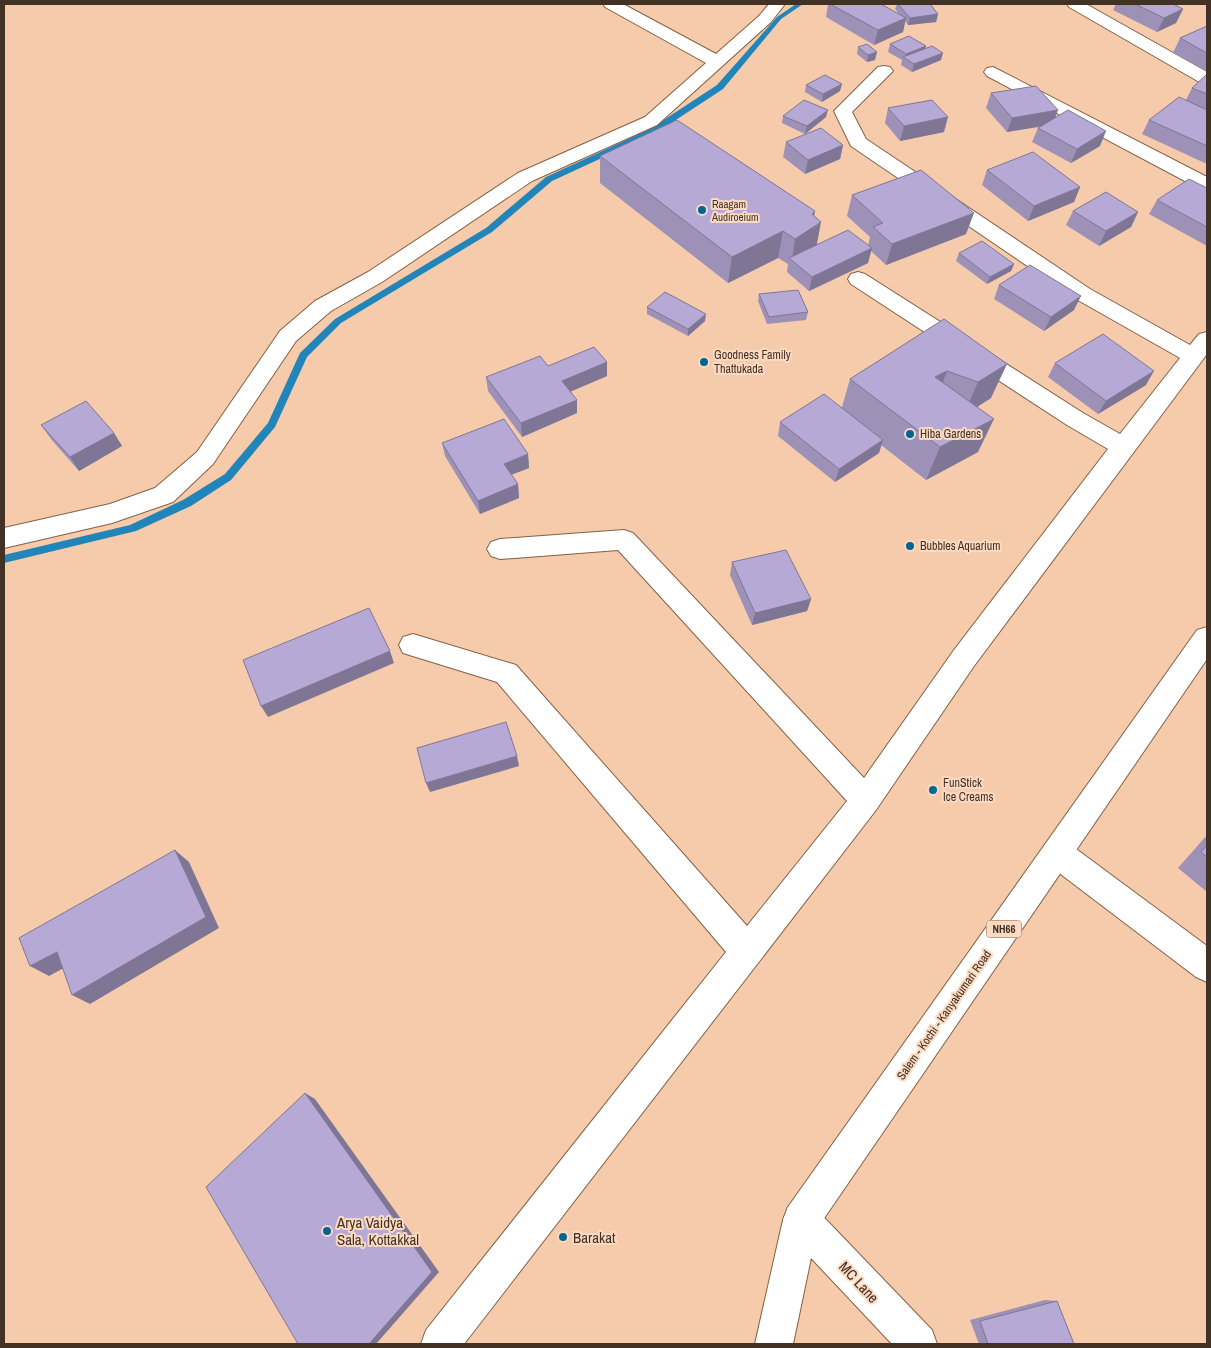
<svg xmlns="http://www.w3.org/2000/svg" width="1211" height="1348" font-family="'Archivo Narrow',sans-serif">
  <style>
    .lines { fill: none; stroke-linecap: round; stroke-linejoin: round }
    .stream { fill: #2285ba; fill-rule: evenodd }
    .minor-casing { stroke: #846044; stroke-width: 2 }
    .highway-casing { stroke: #846044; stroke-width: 2 }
    .minor { fill: #fff; fill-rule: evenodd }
    .highway { fill: #fff; fill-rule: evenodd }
    .wall { fill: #9d91b7 }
    .shaded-wall { fill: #7f7695 }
    .building { fill: #b6a9d5; stroke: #7f7695 }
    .poi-dot { fill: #006593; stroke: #fcdac1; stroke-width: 2 }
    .labels { text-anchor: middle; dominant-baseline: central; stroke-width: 4; stroke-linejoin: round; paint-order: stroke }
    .far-poi-label { font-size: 11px; fill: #423226; stroke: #fcdac1; text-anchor: start }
    .shield { fill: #fcdac1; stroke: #7a6454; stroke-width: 1 }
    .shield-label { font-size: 11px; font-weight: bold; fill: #423226 }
    .poi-label { font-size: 12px; fill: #423226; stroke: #fcdac1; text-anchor: start }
    .street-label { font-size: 12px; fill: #423226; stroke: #fcdac1 }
    .near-poi-label { font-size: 15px; fill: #423226; stroke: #fcdac1; text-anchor: start }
    .near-street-label { font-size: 15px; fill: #423226; stroke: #fcdac1 }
  </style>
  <rect width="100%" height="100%" fill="#f5cbac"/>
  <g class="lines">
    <path class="stream" d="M796,4H803L781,19L723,89L656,133L552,181L492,232L341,323L307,357L275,427L231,480L191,506L136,531L4,563V555L130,525L183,500L225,474L268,423L300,353L335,319L486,228L546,177L650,129L717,85L777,17Z"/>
    <g class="minor-casing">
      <path id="minor" d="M603,4H623L716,54L759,16L769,4H785L771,22L657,125L532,181L382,282L331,311L296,341L213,464L173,502L112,523L4,548V528L110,504L155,488L197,452L280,331L315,301L368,272L518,173L645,117L706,63L605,7Z
        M1067,4H1086L1207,72V84L1201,83L1069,7Z
        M884,66L890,67L893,71L852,112L866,139L1090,289L1190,345L1199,334L1207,332V354L974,666L876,810L464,1344H421L426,1330L726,952L497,682L403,653L399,645L403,637L413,634L516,665L747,926L847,801L618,550L500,559L491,556L487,549L491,542L500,539L624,530L633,533L864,778L954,650L1108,449L1067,425L851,284L848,279L851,274L858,272L865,274L1083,413L1120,434L1180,358L1076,299L851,146L834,111L878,67Z
        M993,67L1207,177V191L1200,189L987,76L984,72L987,68Z
        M1057,838L1068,843L1207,946V982L1196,977L1046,863L1042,853L1046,843Z
        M801,1202L814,1207L932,1330L937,1344H892L811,1258L793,1344H755L783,1220L788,1207Z"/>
    </g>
    <g class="highway-casing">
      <path id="highway" d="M1207,627V659L814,1233L801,1238L788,1233L783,1220L788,1207L1197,630Z"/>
    </g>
    <use href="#minor" class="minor"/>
    <use href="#highway" class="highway"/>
  </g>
  <path class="wall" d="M828,4H881L899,14L895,9L897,4H930L938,14L936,22L908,25L905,21L903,32L874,45L826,17Z
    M1116,4H1173L1183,9L1176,23L1157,32L1113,10Z
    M1207,26V71L1173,53L1180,38Z
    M890,44L926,46L925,49L941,60L912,72L901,65L902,60L888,52Z
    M858,47L875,60L867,62L857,54Z
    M1207,74V164L1142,134L1149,120L1186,100L1192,88Z
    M806,85L840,91L822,102L805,92Z
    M991,93L1055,118L1100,146L1071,163L1032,142L1038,128L1039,127L1007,132L986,108Z
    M888,108L944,132L900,141L885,123Z
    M783,116L826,117L805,134L782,123Z
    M786,142L843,145L840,159L805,174L783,157Z
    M600,156L814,216L817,245L868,246L870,237L847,216L852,195L966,234L886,265L871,251L868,263L809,291L787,272L788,264L778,258L728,283L600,183Z
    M987,170L1080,187L1074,202L1028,221L982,185Z
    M1207,188V246L1149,214L1157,200Z
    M1073,211L1138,212L1131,227L1099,246L1066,225Z
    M959,253L1014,264L1011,271L987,284L956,261Z
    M999,285L1074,310L1044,331L994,299Z
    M759,294L808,312L806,320L767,324L758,301Z
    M647,307L705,321L688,336L647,314Z
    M944,319L991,398L977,407L978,452L926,480L881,445L879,453L835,482L778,436L780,422L842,407L850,379Z
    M1055,363L1146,385L1098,414L1048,377Z
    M548,366L607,376L570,392L577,413L522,437L488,391L486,377Z
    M41,425L114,433L122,446L79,471L51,439Z
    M442,443L528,454L529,468L511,475L518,484L519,498L480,514L445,456Z
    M732,562L811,599L807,611L752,625L730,575Z
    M1207,835V892L1178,868Z
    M1045,1300L1057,1301L1074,1344H979L970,1320Z"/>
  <path class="shaded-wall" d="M1183,9L1176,23L1157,32L1164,18Z
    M938,14L936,22L908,25L910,18Z
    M906,18L903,32L874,45L878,30Z
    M926,46L924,53L905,59L906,54Z
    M877,52L875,60L867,62L868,55Z
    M943,53L941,60L912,72L914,64Z
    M842,84L840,91L822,102L823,94Z
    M828,110L826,117L805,134L807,126Z
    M1058,110L1053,124L1007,132L1012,118Z
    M948,117L944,132L900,141L904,126Z
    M1106,131L1100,146L1071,163L1077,149Z
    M843,145L840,159L805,174L808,160Z
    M1080,187L1074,202L1028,221L1034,206Z
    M815,211L812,229L821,222L816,249L792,260L795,239L812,214Z
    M1138,212L1131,227L1099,246L1106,231Z
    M974,213L966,234L886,265L892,244Z
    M783,231L778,258L728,283L732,257Z
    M872,248L868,263L809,291L812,277Z
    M1014,264L1011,271L987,284L990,277Z
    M1081,296L1074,310L1044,331L1051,317Z
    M706,314L705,321L688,336V329Z
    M607,362V376L562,395V381Z
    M1007,364L991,398L963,416L978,382Z
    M947,371L934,406L935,377Z
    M1154,371L1146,385L1098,414L1106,401Z
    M577,400V413L522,437L521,423Z
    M994,419L978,452L926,480L940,447Z
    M114,433L122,446L79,471L70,457Z
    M883,440L879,453L835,482L839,469Z
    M528,454L529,468L505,477L504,464Z
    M518,484L519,498L480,514L478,501Z
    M811,599L807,611L752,625L755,613Z
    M390,651L394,663L268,717L261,706Z
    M517,756L519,766L430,792L426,783Z
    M175,850L189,862L219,928L90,1004L72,995Z
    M57,952L75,962L49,976L30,966Z
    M305,1093L315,1099L439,1272L376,1344H369Z"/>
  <path class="building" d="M830,4H881L906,18L878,30Z
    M898,4H930L938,14L910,18Z
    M1135,4H1173L1183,9L1164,18Z
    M1207,26V53L1180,38Z
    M909,36L926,46L906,54L890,44Z
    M867,44L877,52L868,55L858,47Z
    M932,46L943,53L914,64L903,57Z
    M1207,74V94L1192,88Z
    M825,75L842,84L823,94L806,85Z
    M1036,86L1058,110L1012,118L991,93Z
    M1179,97L1207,110V146L1149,120Z
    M804,100L828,110L807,126L783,116Z
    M932,100L948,117L904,126L888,108Z
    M1068,110L1106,131L1077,149L1038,128Z
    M677,120L815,211L812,214L821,222L795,239L783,231L732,257L600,156Z
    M821,128L843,145L808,160L786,142Z
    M1033,152L1080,187L1034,206L987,170Z
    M921,170L974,213L892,244L873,227L883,223L852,195Z
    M1189,179L1207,188V227L1157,200Z
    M1106,192L1138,212L1106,231L1073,211Z
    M848,230L872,248L812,277L789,258Z
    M982,241L1014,264L990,277L959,253Z
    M1030,265L1081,296L1051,317L999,285Z
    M798,290L808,312L769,317L759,294Z
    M665,292L706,314L688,329L647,307Z
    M944,319L1007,364L978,382L947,371L935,377L994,419L940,447L850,379Z
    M1103,334L1154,371L1106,401L1055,363Z
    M594,347L607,362L562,381L577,400L521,423L486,377L540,356L548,366Z
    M824,394L883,440L839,469L780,422Z
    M86,401L114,433L70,457L41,425Z
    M504,419L528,454L504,464L518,484L478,501L442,443Z
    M786,550L811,599L755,613L732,562Z
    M369,608L390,651L261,706L243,660Z
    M506,722L517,756L426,783L417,748Z
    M1207,845V857L1201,852Z
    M175,850L206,917L72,995L57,952L30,966L19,938Z
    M305,1093L432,1272L369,1344H298L206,1187Z
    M1057,1301L1074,1344H988L980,1321Z"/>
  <g class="poi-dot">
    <circle cx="702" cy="210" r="5"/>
    <circle cx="704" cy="362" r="5"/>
    <circle cx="910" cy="434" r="5"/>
    <circle cx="910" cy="546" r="5"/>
    <circle cx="933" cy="790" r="5"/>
    <circle cx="327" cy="1231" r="5"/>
    <circle cx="563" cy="1237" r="5"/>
  </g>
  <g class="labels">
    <g class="far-poi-label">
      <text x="712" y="204">Raagam<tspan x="712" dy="13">Audiroeium</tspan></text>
    </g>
    <rect class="shield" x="986.5" y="920.5" width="35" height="17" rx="4"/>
    <g class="shield-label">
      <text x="1004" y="929">NH66</text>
    </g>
    <g class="poi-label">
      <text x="714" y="355">Goodness Family<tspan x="714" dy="14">Thattukada</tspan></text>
      <text x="920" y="434">Hiba Gardens</text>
      <text x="920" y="546">Bubbles Aquarium</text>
      <text x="943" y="783">FunStick<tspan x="943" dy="14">Ice Creams</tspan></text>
    </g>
    <g class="street-label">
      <text transform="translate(944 1015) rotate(-55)">Salem - Kochi - Kanyakumari Road</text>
    </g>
    <g class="near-poi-label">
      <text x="337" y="1222">Arya Vaidya<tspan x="337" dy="17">Sala, Kottakkal</tspan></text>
      <text x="573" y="1237">Barakat</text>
    </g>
    <g class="near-street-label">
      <text transform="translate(859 1282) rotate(47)">MC Lane</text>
    </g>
  </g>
  <rect width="1211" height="1348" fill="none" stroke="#423226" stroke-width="10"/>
</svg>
